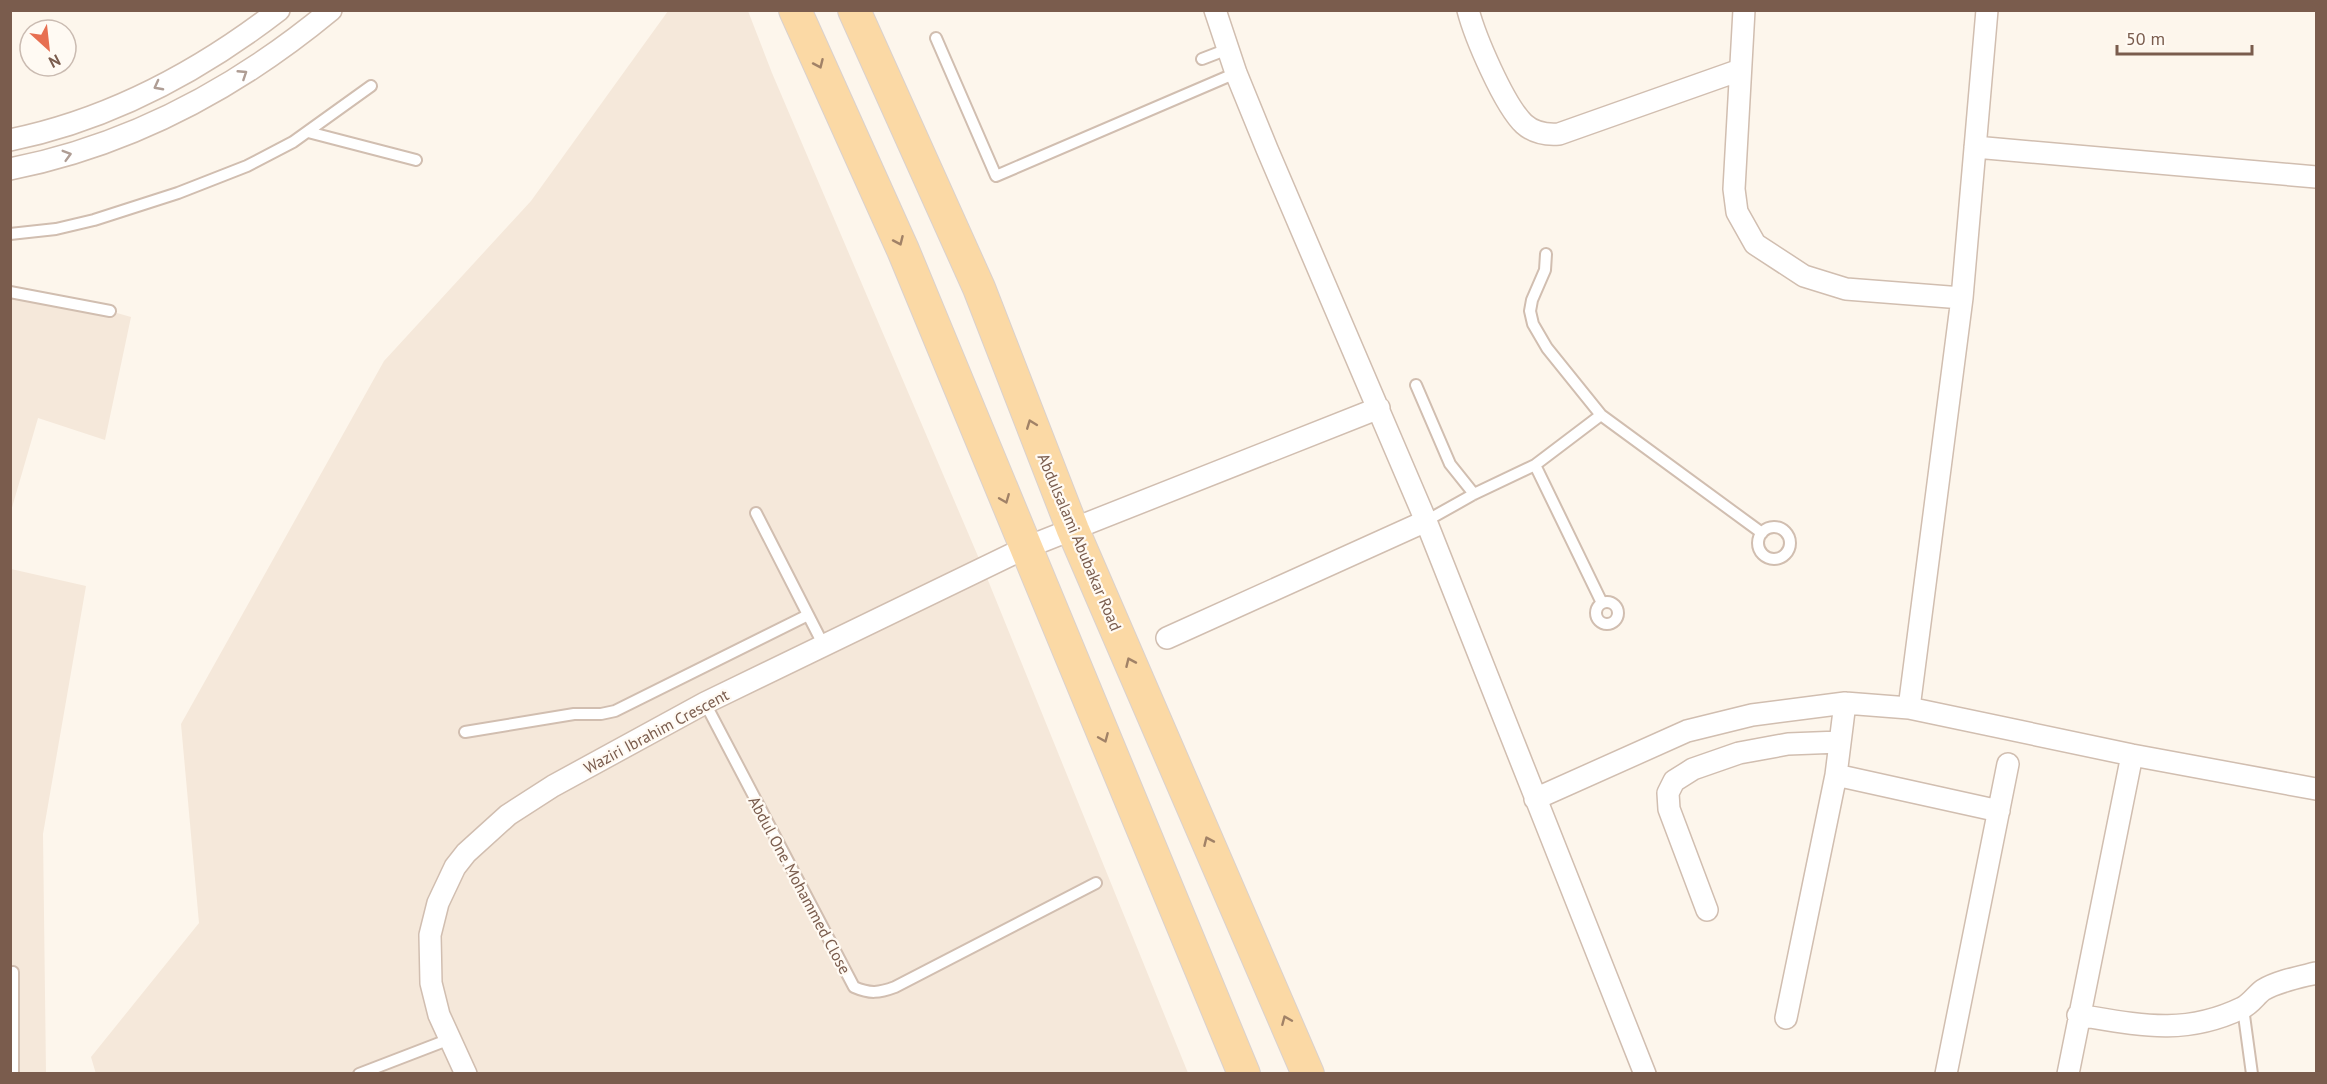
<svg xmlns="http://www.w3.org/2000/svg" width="2327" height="1084" font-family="'PT Sans',sans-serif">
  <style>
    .residential { fill: #f5e8da }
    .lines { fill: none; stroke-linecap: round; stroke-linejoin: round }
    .lane-casing { stroke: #d1beb0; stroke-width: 14 }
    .street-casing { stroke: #d1beb0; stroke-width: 24 }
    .primary-casing { stroke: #dad1cd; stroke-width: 34 }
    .lane { stroke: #fff; stroke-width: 10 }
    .street { stroke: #fff; stroke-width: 21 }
    .primary { stroke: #fbd9a5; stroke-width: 32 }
    .oneway { stroke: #a18267 }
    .oneway2 { stroke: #af9d94 }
    .labels { text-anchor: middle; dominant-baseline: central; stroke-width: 4.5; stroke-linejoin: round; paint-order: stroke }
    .street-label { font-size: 16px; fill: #7a5c4d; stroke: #fffaf3 }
  </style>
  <rect width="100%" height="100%" fill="#fdf6ec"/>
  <path class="residential" d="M668,11H748L772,73L983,568L1188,1073L96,1074L91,1057L199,923L181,724L384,361L531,201Z
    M11,292L110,311L131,317L105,440L38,418L11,511Z
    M11,569L86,586L43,834L46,1073L11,1074Z"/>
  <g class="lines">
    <g class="lane-casing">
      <path id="lane" d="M936,38L996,176L1236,73
        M1202,59L1228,49
        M308,132L416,160
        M10,234L56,229L94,220L178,193L247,166L293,142L371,86
        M1546,254L1545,270L1532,300L1530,311L1533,324L1547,348L1601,415L1762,533
        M10,292L110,311
        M1416,385L1450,464L1474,494
        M1601,415L1535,465L1602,603
        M756,513L824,646
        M1426,521L1474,494L1535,465
        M1758 543a16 16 0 1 1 32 0a16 16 0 1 1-32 0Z
        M1596 613a11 11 0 1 1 22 0a11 11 0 1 1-22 0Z
        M705,703L854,987C870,994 879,993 895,987L1096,883
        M465,732L574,714H601L615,711L808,615
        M2243,1008L2252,1074
        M13,1074V972
        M359,1074L450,1039"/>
    </g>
    <g class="street-casing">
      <path id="street" d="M1215,10L1236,73L1267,149L1426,521L1645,1074
        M1468,10C1475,37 1504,105 1524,124C1534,133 1546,135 1559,134L1740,70
        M1744,10L1734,189L1737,212L1755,244L1804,276L1846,289L1962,298
        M10,140C108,120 200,71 279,10
        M1975,147L2316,177
        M10,169C131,145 237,88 331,10
        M1167,638L1426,521
        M1909,708L1962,298L1987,10
        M1836,775L1999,811
        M1535,799L1687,731L1752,715L1845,703L1909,708L2132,755L2316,789
        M1707,910L1669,809L1668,793L1674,781L1693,769L1739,753L1788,744L1840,742
        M2078,1015C2139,1025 2184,1036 2242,1008C2251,1004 2256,995 2263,990C2278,981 2300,977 2316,973
        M1786,1018L1836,775L1845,703
        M466,1074L439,1015L431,983L430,935L438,903L455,867L466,853L508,815L553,786L705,703L1025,548L1379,408
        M1946,1074L2008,764
        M2068,1074L2132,755"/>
    </g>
    <g class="primary-casing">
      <path id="primary" d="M795,10L903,250L1244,1074
        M854,10L979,288L1073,530L1308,1074"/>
    </g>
    <use href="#lane" class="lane"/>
    <use href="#street" class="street"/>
    <use href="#primary" class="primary"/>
  </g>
  <defs><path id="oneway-chevron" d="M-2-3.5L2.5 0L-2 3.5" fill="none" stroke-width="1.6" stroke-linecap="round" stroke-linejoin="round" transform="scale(1.5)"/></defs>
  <g class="oneway">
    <use href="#oneway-chevron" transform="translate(819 64) rotate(66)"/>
    <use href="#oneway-chevron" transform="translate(899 241) rotate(66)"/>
    <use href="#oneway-chevron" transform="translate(1031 424) rotate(-111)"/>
    <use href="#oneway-chevron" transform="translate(1005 499) rotate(68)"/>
    <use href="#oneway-chevron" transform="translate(1130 662) rotate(-114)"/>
    <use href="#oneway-chevron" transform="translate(1104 738) rotate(67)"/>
    <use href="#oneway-chevron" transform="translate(1208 841) rotate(-114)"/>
    <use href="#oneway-chevron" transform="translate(1286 1020) rotate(-113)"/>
  </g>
  <g class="oneway2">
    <use href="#oneway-chevron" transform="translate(243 74) rotate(-33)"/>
    <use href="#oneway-chevron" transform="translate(158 86) rotate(152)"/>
    <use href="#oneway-chevron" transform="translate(67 155) rotate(-16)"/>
  </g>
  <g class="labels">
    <g class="street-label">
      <text transform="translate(1080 542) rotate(67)">Abdulsalami Abubakar Road</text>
      <text transform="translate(656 731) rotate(-28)">Waziri Ibrahim Crescent</text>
      <text transform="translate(800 885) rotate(62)">Abdul One Mohammed Close</text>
    </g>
  </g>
  <rect width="2327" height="1084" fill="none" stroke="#7a5c4d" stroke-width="24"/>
  <g transform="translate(48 48) rotate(153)"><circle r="28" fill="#fffaf3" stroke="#cabbb1" stroke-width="1.5"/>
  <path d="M0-4.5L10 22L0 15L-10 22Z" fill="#e76f51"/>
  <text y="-9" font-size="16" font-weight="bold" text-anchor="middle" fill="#7a5c4d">N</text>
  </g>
  <path d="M2117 45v9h135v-9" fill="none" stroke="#7a5c4d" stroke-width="3"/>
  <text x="2126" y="45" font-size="18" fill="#7a5c4d" stroke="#fffaf3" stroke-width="4.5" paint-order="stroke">50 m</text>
</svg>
